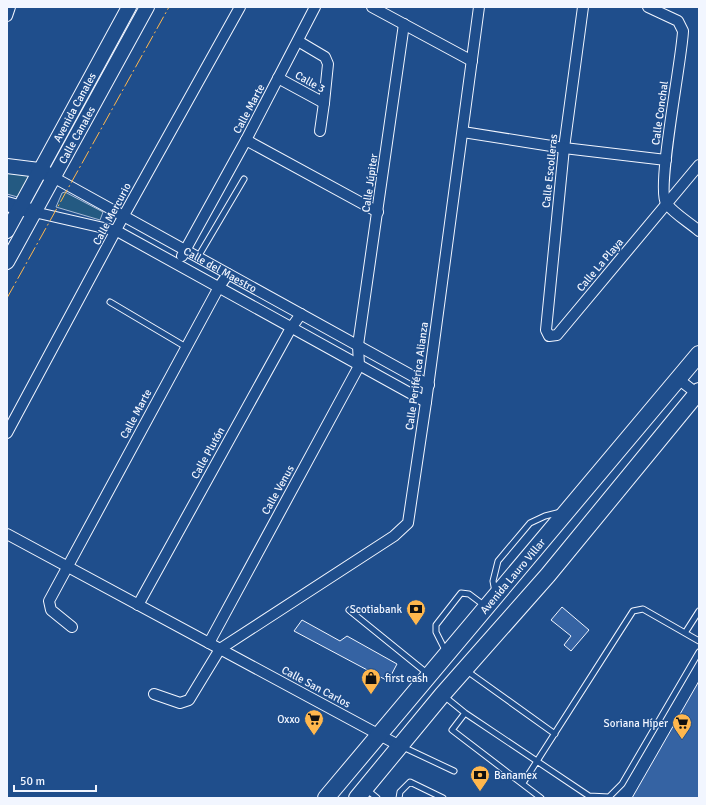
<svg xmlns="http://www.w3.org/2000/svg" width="706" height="805" font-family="Signika,sans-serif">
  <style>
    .green { fill: #245a82; stroke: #a8bbd7 }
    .building { fill: #3563a3; stroke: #f2f6ff }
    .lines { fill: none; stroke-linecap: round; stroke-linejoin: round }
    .lane-casing { stroke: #f2f6ff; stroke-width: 7 }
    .street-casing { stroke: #f2f6ff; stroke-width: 12 }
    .secondary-casing { stroke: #f2f6ff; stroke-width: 16 }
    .primary-casing { stroke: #f2f6ff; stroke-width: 18 }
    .lane { stroke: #1f4e8c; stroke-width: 5 }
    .street { stroke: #1f4e8c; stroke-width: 10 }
    .secondary { stroke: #1f4e8c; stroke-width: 14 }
    .primary { stroke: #1f4e8c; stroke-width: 16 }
    .power { stroke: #ffb74d; stroke-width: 1; stroke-dasharray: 14 3 2 3; stroke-linecap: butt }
    .labels { text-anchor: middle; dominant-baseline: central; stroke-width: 3; stroke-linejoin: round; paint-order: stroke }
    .street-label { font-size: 11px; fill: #f2f6ff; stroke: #1f4e8c }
    .poi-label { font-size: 11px; fill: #f2f6ff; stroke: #1f4e8c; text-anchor: end }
  </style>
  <rect width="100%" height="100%" fill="#1f4e8c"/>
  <path class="green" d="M7,170L31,173L21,198L7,194Z
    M65,192L103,212L100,220L56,207L62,193Z"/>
  <path class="building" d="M562,607L589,630L571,651L564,645L571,636L551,620Z
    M302,620L340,641L347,636L397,664L388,681L294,631Z
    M699,681V798H632Z"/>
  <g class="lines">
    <g class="lane-casing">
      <path id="lane" d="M198,257L244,179
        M110,302L186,347
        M495,592L493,581L498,561L530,523L545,516L561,512
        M349,610L428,674
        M685,633L699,611
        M446,652L436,632V625L461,593L469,594L485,606
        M467,671L555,734
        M444,696L465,713L589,796L609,797L622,784L699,652
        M465,713L452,730L541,798
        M403,747L454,771
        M523,783L633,611L643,609L699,641
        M366,789L377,798
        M399,798L400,792L410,782L443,798"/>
    </g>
    <g class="street-casing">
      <g id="street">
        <path d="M372,7L472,61"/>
        <path d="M583,7L564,148L546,330L549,336L557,335L699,165"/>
        <path d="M648,7L678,21L683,31C682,59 656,189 666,203C673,213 690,223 699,231"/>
        <path d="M7,16L10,7"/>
        <path d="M278,78L324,103L328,64L325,57L298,41"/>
        <path d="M320,131L324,103"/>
        <path d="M463,132L564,148L666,160"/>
        <path d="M246,140L378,212"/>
        <path id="s1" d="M53,177L429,385"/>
        <path d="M34,212L117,231L426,402"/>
        <path d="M182,256L246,140L315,7"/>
        <path d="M678,379L699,395"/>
        <path d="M7,433L123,217L240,7"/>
        <path d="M7,534L400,746"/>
        <path d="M138,605L291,328L301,314"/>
        <path d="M72,627L51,610L49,601L219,287L228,274"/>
        <path d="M209,643L359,366L358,345L404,24"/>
        <path d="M154,694L180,703L189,700L220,649L394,536L408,523L426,402L479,7"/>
      </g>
    </g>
    <g class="secondary-casing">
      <g id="secondary">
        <path d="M7,166L39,170L46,173"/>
        <path d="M7,204L28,210"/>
        <path id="s2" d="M7,231L129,7"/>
        <path id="s3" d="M7,262L147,7"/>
      </g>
    </g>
    <g class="primary-casing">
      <g id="primary">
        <path id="s4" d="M326,798L699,354"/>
        <path d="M357,798L442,695L548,575L699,391"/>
      </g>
    </g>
    <use href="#lane" class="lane"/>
    <use href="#street" class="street"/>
    <use href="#secondary" class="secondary"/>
    <use href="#primary" class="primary"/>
    <path class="power" d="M7,298L169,7"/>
  </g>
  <defs>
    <g id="bank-pin" transform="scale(1)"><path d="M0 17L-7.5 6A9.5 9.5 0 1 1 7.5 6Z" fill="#ffb74d" stroke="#1f4e8c"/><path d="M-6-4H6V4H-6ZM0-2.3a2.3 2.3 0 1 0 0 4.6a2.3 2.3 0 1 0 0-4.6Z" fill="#111"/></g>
    <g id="shop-pin" transform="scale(1)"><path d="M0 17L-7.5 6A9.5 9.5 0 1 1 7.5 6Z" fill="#ffb74d" stroke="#1f4e8c"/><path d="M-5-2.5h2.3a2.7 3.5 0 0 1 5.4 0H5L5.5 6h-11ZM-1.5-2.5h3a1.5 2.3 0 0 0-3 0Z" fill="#111"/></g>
    <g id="supermarket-pin" transform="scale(1)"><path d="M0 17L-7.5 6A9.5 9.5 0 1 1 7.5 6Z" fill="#ffb74d" stroke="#1f4e8c"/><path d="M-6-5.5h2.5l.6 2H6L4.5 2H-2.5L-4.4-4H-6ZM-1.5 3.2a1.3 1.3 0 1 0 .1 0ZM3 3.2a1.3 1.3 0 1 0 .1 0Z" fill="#111"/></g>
  </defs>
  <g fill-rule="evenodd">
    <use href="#bank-pin" x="416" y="609"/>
    <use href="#shop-pin" x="371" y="678"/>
    <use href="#supermarket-pin" x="314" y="719"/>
    <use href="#supermarket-pin" x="682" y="723"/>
    <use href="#bank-pin" x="480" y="775"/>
  </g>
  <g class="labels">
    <g class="street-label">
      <text transform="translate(310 82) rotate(29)">Calle 3</text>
      <text stroke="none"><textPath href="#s2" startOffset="141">Avenida Canales</textPath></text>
      <text transform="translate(249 109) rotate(-62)">Calle Marte</text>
      <text transform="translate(660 113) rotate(-82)">Calle Conchal</text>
      <text stroke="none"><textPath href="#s3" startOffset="145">Calle Canales</textPath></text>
      <text transform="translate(550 171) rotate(-84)">Calle Escolleras</text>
      <text transform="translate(370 183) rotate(-82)">Calle Júpiter</text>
      <text transform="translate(112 214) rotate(-62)">Calle Mercurio</text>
      <text transform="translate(600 265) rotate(-50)">Calle La Playa</text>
      <text stroke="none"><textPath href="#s1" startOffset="191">Calle del Maestro</textPath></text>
      <text transform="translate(417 376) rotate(-82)">Calle Periférica Alianza</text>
      <text transform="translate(136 414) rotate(-62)">Calle Marte</text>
      <text transform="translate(208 453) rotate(-61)">Calle Plutón</text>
      <text transform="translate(278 490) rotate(-61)">Calle Venus</text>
      <text stroke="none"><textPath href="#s4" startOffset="290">Avenida Lauro Villar</textPath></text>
      <text transform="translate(316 687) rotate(28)">Calle San Carlos</text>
    </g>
    <g class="poi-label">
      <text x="402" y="609">Scotiabank</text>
      <text x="385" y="678" text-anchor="start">first cash</text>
      <text x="300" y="719">Oxxo</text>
      <text x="668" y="723">Soriana Híper</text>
      <text x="494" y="775" text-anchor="start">Banamex</text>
    </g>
  </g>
  <rect width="706" height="805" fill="none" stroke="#f2f6ff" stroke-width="16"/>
  <path d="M14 785v6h82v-6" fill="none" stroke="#f2f6ff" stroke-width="2"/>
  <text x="20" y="785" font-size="12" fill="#f2f6ff" stroke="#1f4e8c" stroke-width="3" paint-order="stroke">50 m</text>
</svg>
